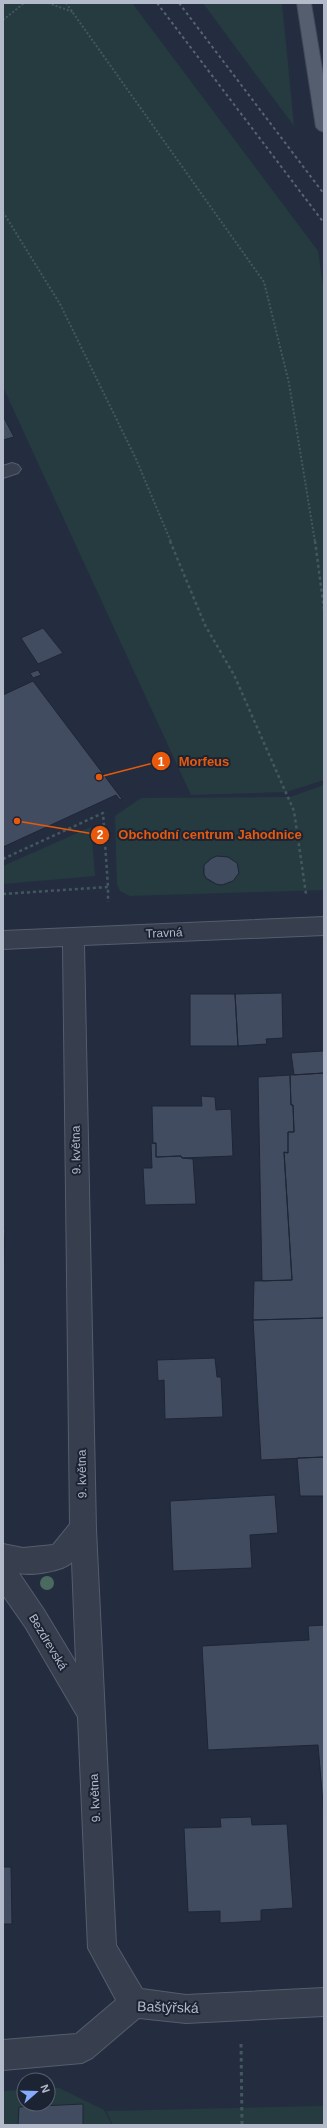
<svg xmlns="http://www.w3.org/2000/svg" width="327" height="2128" font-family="Arial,sans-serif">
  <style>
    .green { fill: #253b40; fill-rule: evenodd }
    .building { fill: #424c61; stroke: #1e2636 }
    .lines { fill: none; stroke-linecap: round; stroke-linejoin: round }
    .lane-casing { stroke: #555d6d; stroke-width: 2 }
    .street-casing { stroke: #555d6d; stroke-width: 2 }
    .primary-casing { stroke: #404858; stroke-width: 2 }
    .path-far2 { stroke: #43585d; stroke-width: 2; stroke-dasharray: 2 2; stroke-linecap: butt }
    .path-far1 { stroke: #43585d; stroke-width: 2.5; stroke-dasharray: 3 3; stroke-linecap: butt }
    .path { stroke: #43585d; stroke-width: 3; stroke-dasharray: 3.5 3.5; stroke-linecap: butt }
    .lane { fill: #373f4f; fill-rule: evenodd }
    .street { fill: #373f4f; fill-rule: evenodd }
    .primary { fill: #555e6f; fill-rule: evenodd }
    .rail { stroke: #596376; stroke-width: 2; stroke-dasharray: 3 3; stroke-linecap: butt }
    .tree { fill: #4a6a5f }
    .labels { text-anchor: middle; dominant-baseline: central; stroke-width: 4; stroke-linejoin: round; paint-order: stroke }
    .street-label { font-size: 12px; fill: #b3baca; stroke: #1c2434 }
    .near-street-label { font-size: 14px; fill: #b3baca; stroke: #1c2434 }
    .leader { fill: none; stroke: #e8590c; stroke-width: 1.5 }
    .callout-dot { fill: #e8590c; stroke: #1c2434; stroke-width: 1.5 }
    .mark-label { font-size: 12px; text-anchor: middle; font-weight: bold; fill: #fff }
    .callout-label { font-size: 13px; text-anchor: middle; font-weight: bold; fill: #e8590c; stroke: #1c2434; stroke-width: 4; stroke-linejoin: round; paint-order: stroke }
  </style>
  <rect width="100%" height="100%" fill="#232d3f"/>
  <path class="green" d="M3,3H132L318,251L324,292V780L286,792L191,795L3,387Z
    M203,3H282L294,126Z
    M324,785V890L130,896L120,891L117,884L115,816L141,798L290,797ZM217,856L228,857L237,863L239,873C230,890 197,886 204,865L212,858Z
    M91,827L95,876L3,884V866Z
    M48,2088H59L104,2110L112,2125H3V2091L24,2090V2104H48Z
    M324,2106V2125H113L106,2111Z"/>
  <path class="building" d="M3,416L14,437L3,440Z
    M43,628L63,653L38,664L21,638Z
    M38,670L41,675L33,678L30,673Z
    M33,681L122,799L120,800L116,795L3,847V695Z
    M217,856L228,857L237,863L239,873L233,881L222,885L216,884L206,878L204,874V865L212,858Z
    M282,993L283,1038L266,1039L267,1044L238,1046L235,994Z
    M190,994H235L238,1046H190Z
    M324,1051V1073L294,1075L291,1053Z
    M324,1073V1318L253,1320L254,1281L292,1280L284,1152L288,1153V1132H294L293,1105H291L290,1075Z
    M290,1075L291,1105H293L294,1132H288V1153L284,1152L292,1280L262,1281L258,1077Z
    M201,1096L215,1097L216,1110L231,1109L233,1156L182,1158L181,1156L156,1157V1143H153L152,1106H202Z
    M156,1143V1157L181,1156L182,1158L193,1159L196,1204L145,1205L143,1168H152L151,1144Z
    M3,1229H5L3,1283Z
    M324,1318V1457L261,1460L253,1320Z
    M215,1358L217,1377H221L223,1417L165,1419L164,1380L158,1381L157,1360Z
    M324,1457V1496H300L297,1458Z
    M275,1495L278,1533L250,1535L252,1568L173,1571L170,1501Z
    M324,1625V1815L318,1745L208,1750L202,1646L309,1640L308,1626Z
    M251,1817L252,1825L287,1824L293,1908L261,1910V1921L220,1923V1911L188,1912L184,1828L221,1827L220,1818Z
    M3,1867H11L12,1924H3Z
    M83,2104V2125H18L19,2107Z"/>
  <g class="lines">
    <g class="lane-casing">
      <path id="lane" d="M12,463L18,465L21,469L18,473L3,478V466Z"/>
    </g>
    <g class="street-casing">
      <path id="street" d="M324,917V935L84,945L96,1529L116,1945L142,1989L186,1995L324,1988V2016L186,2023L139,2018L92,2058L82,2063L3,2070V2040L76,2034L116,2000L88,1948L78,1717L26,1628L3,1595V1544L23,1548L53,1545L70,1524L63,946L3,949V931ZM72,1562L76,1663L44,1610L19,1573C31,1576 64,1571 72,1562Z"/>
    </g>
    <g class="primary-casing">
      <path id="primary" d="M297,3H311L324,81V132L319,130L316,127Z"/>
    </g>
    <path class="path-far2" d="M48,3L73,12
      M66,3L264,282L289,383L315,542
      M3,20L24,3
      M3,212L60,304L136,459L171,542"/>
    <path class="path-far1" d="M170,541L205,625L234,675L294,811L306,894
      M315,541L324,609
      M3,859L103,813L108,887
      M3,894L108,887V902"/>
    <path class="path" d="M241,2044L242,2125"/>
    <use href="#lane" class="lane"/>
    <use href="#street" class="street"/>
    <use href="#primary" class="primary"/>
    <path class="rail" d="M157,3L324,223
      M179,3L324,194"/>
  </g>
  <circle class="tree" cx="47" cy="1583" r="7"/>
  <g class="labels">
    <g class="street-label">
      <text transform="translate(164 933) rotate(-2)">Travná</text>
      <text transform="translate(76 1150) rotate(-91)">9. května</text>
      <text transform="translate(82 1474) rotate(-91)">9. května</text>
      <text transform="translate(48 1642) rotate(59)">Bezdrevská</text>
      <text transform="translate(95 1798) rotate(-93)">9. května</text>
    </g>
    <g class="near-street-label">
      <text transform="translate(168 2007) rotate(2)">Baštýřská</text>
    </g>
  </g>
  <path class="leader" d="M99 777L161 761M17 821L100 835"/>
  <g class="callout-dot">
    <circle cx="99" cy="777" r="4"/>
    <circle cx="17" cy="821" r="4"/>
    <circle cx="161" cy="761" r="10"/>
    <circle cx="100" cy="835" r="10"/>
  </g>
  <g class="mark-label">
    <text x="161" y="766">1</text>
    <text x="100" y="839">2</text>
  </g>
  <g class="callout-label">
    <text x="204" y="766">Morfeus</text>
    <text x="210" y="839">Obchodní centrum Jahodnice</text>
  </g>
  <rect width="327" height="2128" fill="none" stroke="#b3baca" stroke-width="8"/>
  <g transform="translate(36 2092) rotate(70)"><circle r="19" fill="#1c2434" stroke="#586070"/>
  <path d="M0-3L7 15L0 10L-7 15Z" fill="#86aafc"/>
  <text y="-6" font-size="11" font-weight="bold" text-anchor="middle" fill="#b3baca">N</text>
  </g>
</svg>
